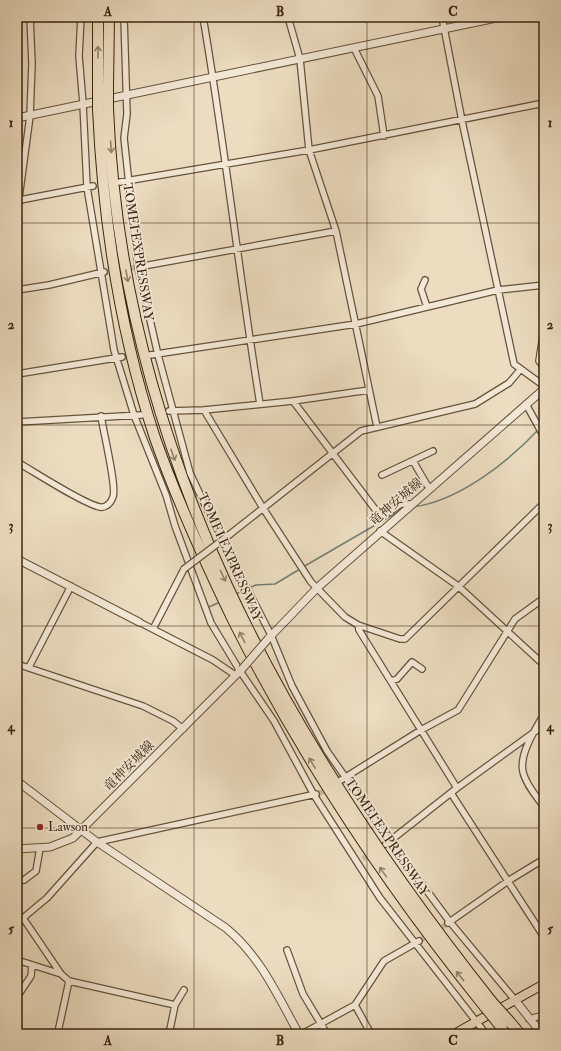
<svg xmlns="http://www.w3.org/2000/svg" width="561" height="1051" font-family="'IM FELL Double Pica','Noto Serif JP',serif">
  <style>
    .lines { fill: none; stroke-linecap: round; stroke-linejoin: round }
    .stream { stroke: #737f73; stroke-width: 1.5 }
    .minor-tunnel { stroke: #c8b89d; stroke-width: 5.5; stroke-dasharray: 5.5 3; stroke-linecap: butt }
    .minor-casing { stroke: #66543b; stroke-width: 8 }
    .tertiary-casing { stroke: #66543b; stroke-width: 9 }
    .primary-casing { stroke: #39260f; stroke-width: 10 }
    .motorway-casing { stroke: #39260f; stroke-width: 12 }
    .minor { stroke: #f3e8d6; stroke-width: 5.5 }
    .tertiary { stroke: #f3e8d6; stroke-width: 7 }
    .primary { stroke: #ecdcc0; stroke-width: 8 }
    .motorway { stroke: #ecdcc0; stroke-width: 10 }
    .minor-bridge-casing { stroke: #66543b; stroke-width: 8; stroke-linecap: butt }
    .tertiary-bridge-casing { stroke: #66543b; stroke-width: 9; stroke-linecap: butt }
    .motorway-bridge-casing { stroke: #39260f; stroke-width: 12; stroke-linecap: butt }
    .minor-bridge { stroke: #f3e8d6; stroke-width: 5.5 }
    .tertiary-bridge { stroke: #f3e8d6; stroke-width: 7 }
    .motorway-bridge { stroke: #ecdcc0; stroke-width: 10 }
    .oneway { stroke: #928168 }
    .grid { fill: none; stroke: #39260f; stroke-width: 1; stroke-opacity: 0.55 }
    .poi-dot { fill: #8f2418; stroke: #f3e8d6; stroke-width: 1.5 }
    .labels { text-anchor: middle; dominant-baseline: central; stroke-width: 3.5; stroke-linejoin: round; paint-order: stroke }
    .street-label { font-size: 13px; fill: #39260f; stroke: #f3e8d6 }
    .poi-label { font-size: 13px; fill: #39260f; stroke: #f3e8d6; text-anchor: start }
    .neatline { fill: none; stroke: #39260f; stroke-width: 1.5 }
    .grid-label { font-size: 13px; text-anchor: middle; font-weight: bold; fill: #39260f }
  </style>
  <rect width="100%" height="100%" fill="#ecdcc0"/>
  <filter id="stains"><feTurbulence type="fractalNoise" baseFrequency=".005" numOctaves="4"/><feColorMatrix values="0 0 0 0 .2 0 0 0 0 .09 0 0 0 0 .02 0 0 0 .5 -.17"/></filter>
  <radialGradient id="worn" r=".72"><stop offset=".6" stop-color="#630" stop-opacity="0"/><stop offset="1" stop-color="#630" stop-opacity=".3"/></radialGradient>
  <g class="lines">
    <path class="stream" d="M413,507C459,501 508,462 539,429
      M303,567L403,509
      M249,588L256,585L275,584L300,569
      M236,594L245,590
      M209,607L220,602"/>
    <path class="minor-tunnel" d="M104,272L138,267
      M318,794L329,788
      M363,859L373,853
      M419,941L447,924"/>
    <g class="minor-casing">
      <path id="minor" d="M81,17L79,56L83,104L87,187L114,350L134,415L166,495L175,526L211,623L240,671L274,721L314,795L380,898L486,1034
        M124,17L127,114L124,138L138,267L158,355L190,473L214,524L271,635L292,686L327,751L390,841L450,922L515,1000
        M203,17C225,145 239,275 260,404
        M288,17L300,59L309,150L336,231L377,427
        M442,17L462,121L514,364L544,386
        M354,48L378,96L384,136
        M120,182L309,150L544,103
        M20,200L93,186
        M17,213L30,116L32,64L30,17
        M138,267L336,231
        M425,280L421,289L427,307
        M17,290L49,285L104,272
        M544,329L539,361L544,367
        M150,355L356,324L498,290L544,285
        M17,374L122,357
        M293,401L381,517L401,504H412
        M526,404L544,437
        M204,410L263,508L311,582L345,617L358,625L400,639H405L544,503
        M169,411L204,410L293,401L369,390
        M17,422L141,415
        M413,461L427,485L430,488
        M17,462C33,471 85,505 100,507C106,508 111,503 113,497C117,487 103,430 101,416
        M382,475L433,451
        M380,531L458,586L544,665
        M229,535L361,431L475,404L509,383L520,370
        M139,622L213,660L235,675
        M358,625L359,630L457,788
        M153,629L184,569
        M17,664L143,706L173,721L183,729
        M29,667L71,586
        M391,681L397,679L412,662L422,669
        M544,714C535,730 519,754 523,772C526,785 537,797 544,807
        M341,780L421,730L458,710L515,619L544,598
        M451,793L544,937
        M386,844L457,788L544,725
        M24,880L36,871L40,848
        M23,918L61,974L69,981L175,1005
        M17,920L23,918L47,898L97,842L316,794
        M448,923L508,881L544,859
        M287,950L303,994L327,1034
        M17,960L61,974
        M17,997L31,976L32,965
        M355,1005L371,1034
        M529,1019L544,1015
        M55,1034L58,1032L69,981
        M169,1034L175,1005L184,990
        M302,1034L355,1005L384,961L419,941"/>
    </g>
    <g class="tertiary-casing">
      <path id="tertiary" d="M17,118L501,17
        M17,559L139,622
        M268,639L317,588L544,389
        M17,781L97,842L226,928C261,957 277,995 299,1034
        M17,849L50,847L73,838L242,669
        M515,1000L542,1034"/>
    </g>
    <g class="primary-casing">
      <path id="primary" d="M454,1034L544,984"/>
    </g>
    <g class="motorway-casing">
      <path id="motorway" d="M98,87V17
        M108,87L109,17
        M108,108C121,450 284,740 492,1002
        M98,109C103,220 120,332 155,438C177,501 205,562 234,622C303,759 388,887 485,1007
        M510,1022L520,1034"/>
    </g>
    <use href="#minor" class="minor"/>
    <use href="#tertiary" class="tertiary"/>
    <use href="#primary" class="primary"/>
    <use href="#motorway" class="motorway"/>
    <g class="minor-bridge-casing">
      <path id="minor-bridge" d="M184,569L229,535"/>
    </g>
    <g class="tertiary-bridge-casing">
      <path id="tertiary-bridge" d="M242,669L268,639"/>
    </g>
    <g class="motorway-bridge-casing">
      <path id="motorway-bridge" d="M98,87V109
        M108,87V108
        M492,1002L510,1022
        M485,1007L502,1028"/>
    </g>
    <use href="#minor-bridge" class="minor-bridge"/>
    <use href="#tertiary-bridge" class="tertiary-bridge"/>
    <use href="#motorway-bridge" class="motorway-bridge"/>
  </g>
  <defs><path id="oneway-shaft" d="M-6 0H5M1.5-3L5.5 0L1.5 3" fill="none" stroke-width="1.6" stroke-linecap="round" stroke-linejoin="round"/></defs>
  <g class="oneway">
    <use href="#oneway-shaft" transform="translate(98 52) rotate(-90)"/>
    <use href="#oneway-shaft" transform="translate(111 147) rotate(86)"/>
    <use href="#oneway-shaft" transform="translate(127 276) rotate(80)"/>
    <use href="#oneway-shaft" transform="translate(173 455) rotate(70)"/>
    <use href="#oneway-shaft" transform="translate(223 576) rotate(65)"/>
    <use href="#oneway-shaft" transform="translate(242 637) rotate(-117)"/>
    <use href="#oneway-shaft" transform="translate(312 763) rotate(-121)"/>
    <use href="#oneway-shaft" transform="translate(383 872) rotate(-125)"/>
    <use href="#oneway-shaft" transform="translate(460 976) rotate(-129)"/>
  </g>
  <path class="grid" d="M194,17V1034M367,17V1034M17,223H544M17,425H544M17,626H544M17,828H544"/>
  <circle class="poi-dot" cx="40" cy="827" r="4"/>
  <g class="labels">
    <g class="street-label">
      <text transform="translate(138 252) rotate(81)">TOMEI EXPRESSWAY</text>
      <text transform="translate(396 502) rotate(-41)">竜神安城線</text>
      <text transform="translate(230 557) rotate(66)">TOMEI EXPRESSWAY</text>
      <text transform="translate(129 766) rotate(-45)">竜神安城線</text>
      <text transform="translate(387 837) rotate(56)">TOMEI EXPRESSWAY</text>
    </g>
    <g class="poi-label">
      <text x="48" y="827">Lawson</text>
    </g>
  </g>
  <rect width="561" height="1051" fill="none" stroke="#ecdcc0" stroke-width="44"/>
  <rect x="22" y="22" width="517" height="1007" class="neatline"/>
  <g class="grid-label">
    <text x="108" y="16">A</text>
    <text x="280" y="16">B</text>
    <text x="453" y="16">C</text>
    <text x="11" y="127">1</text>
    <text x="550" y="127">1</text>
    <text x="11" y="329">2</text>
    <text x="550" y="329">2</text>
    <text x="11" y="530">3</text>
    <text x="550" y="530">3</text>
    <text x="11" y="731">4</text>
    <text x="550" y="731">4</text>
    <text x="11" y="933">5</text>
    <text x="550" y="933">5</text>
    <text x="108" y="1045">A</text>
    <text x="280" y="1045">B</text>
    <text x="453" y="1045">C</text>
  </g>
  <rect width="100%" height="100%" filter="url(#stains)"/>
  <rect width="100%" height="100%" fill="url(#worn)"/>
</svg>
